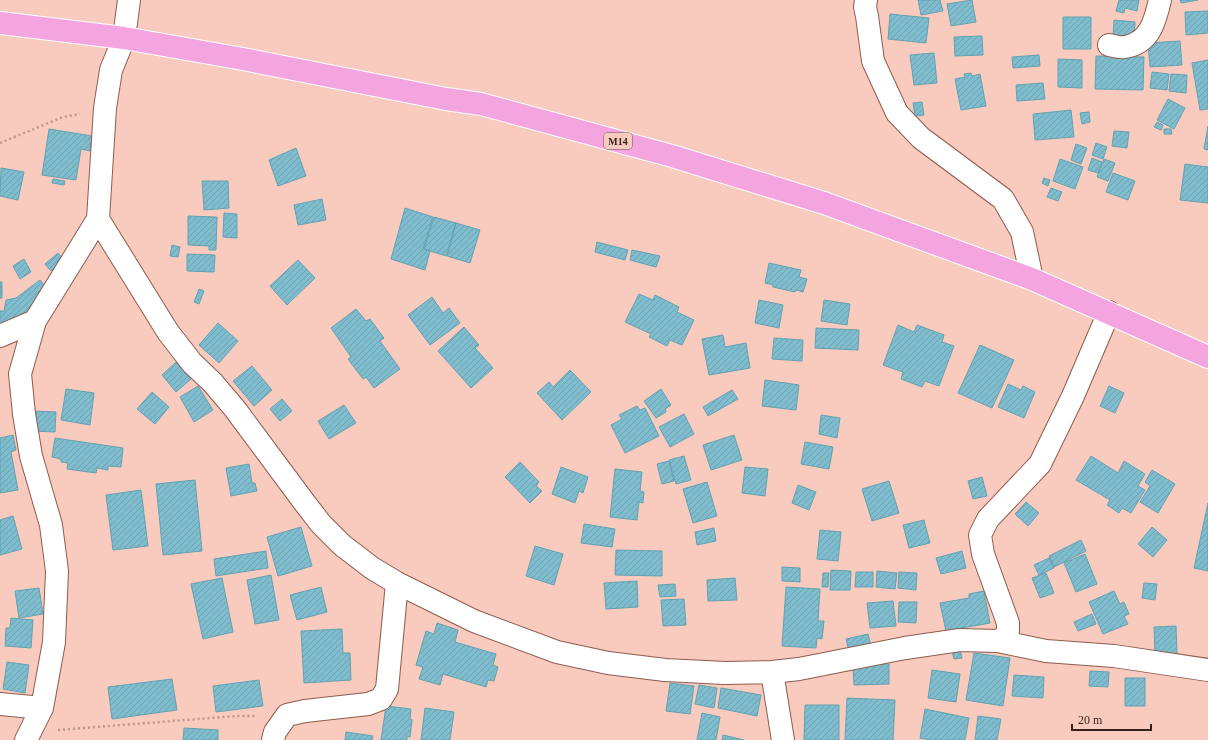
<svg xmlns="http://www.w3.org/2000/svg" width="1208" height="740" font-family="Georgia,serif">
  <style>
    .building { fill: url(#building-hatch); stroke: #63a1b1 }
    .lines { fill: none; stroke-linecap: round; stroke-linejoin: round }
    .minor-casing { stroke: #8d5c4e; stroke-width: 24 }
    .highway-casing { stroke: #fff; stroke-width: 24 }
    .path { stroke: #bc968c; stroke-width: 2.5; stroke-dasharray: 2 3; stroke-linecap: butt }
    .minor { stroke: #fff; stroke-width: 22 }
    .highway { stroke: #f4a5e0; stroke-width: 22 }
    .labels { text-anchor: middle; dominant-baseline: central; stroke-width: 3; stroke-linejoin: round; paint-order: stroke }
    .shield { fill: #f8cbbe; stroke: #6f534b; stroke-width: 1 }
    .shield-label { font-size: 10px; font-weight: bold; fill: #341f1a }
  </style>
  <defs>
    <pattern id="building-hatch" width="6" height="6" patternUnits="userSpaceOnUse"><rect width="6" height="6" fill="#7fbdce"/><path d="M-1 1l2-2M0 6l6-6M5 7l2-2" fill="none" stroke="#6ea2b0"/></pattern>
  </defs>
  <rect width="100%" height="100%" fill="#f8cbbe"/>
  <path class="building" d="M918,0H940L943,11L921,15Z
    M972,0L976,22L951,26L947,4Z
    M1119,0H1139L1137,11L1125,8L1124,13L1116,11Z
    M1180,0H1198L1181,3Z
    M1208,11V33L1186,35L1185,12Z
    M890,14L929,18L926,43L888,39Z
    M1063,17H1091V49H1063Z
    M1114,20L1135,22L1134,40L1113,38Z
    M982,36L983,55L955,56L954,37Z
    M1180,41L1182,65L1150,67L1148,43Z
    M934,53L937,83L914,85L910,55Z
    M1039,55L1040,66L1013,68L1012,57Z
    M1096,56L1144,57L1143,90L1095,89Z
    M1058,59L1082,60V88L1058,87Z
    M1208,60V109L1200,110L1192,63Z
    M1152,72L1169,74L1167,90L1150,88Z
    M971,73L972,76L980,74L986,106L961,110L955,79L965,77L964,74Z
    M1171,74L1187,75L1186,93L1169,91Z
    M1043,83L1045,99L1017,101L1016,85Z
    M1168,99L1185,108L1174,129L1157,120Z
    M922,102L924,115L915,116L913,103Z
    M1071,110L1074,137L1035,140L1033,114Z
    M1089,112L1090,122L1082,124L1080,113Z
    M1157,122L1163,125L1161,130L1154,127Z
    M1208,126V150L1204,149Z
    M49,129L92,136L90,151L81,149L76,180L42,175Z
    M1164,129H1171L1172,134H1164Z
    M1114,131L1129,132L1127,148L1112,146Z
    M1096,143L1107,147L1103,159L1092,155Z
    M1076,144L1087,148L1081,164L1071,160Z
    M296,148L306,176L278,186L269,160Z
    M1092,158L1102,162L1098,173L1088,170Z
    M1060,159L1083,167L1075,189L1053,181Z
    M1104,159L1115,163L1108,181L1097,177Z
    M1185,164L1208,167V203L1180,200Z
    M1,168L24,172L18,200L0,196Z
    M1113,173L1135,181L1128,200L1106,192Z
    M1044,178L1050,180L1048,186L1042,183Z
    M53,179L65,181L64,185L52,183Z
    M202,181H228L229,208L204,210Z
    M1051,188L1062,192L1058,201L1047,197Z
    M322,199L326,220L298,225L294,205Z
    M405,208L433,217L423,249L430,251L425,270L391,259Z
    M224,213L237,214V238L223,237Z
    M188,216L217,217L216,250H209V246L188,245Z
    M434,217L456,223L446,256L424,249Z
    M456,223L480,230L470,263L447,256Z
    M597,242L628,250L625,260L595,252Z
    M172,245L180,247L178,257L170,256Z
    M632,250L660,256L656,267L630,260Z
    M58,253L64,260L51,271L45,264Z
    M187,254L215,255L214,272L187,271Z
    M24,259L31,272L20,279L13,266Z
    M298,260L315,278L287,305L270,286Z
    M769,263L801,270L799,277L807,279L803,292L796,290L795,292L773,287V285L765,283Z
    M40,280L52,295L12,324L0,329V311H4L6,300L16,298Z
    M0,282H2V298H0Z
    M199,289L204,291L199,304L194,302Z
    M639,294L653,300L655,295L679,307L677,312L694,320L682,345L670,340L667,346L649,337L651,334L625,322Z
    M432,297L443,313L449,308L460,323L430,345L408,315Z
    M759,300L783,305L779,328L755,323Z
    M824,300L850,304L847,325L821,321Z
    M356,309L366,321L370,319L384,338L380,341L400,369L374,388L366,377L363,379L348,359L351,357L331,328Z
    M218,323L238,341L219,363L199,345Z
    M898,325L914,332L917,325L944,335L942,342L954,346L939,386L925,381L922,387L901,379L903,372L883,365Z
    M464,327L479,345L475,348L493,368L471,388L438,351Z
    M816,328L859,330L858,350L815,348Z
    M723,335L725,347L746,343L750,368L709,375L702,339Z
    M774,338L803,340L802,361L772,359Z
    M980,345L1014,360L992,408L958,393Z
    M176,362L191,379L176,392L162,375Z
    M252,366L272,390L254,406L233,381Z
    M570,370L591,392L562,420L537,393L549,382L553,387Z
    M765,380L799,385L796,410L762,406Z
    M1008,384L1021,390L1023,386L1035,392L1024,418L998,407Z
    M198,386L213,410L194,422L180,397Z
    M1109,386L1124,393L1115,413L1100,406Z
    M66,389L94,393L90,425L61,420Z
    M661,389L671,405L665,409L666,412L656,418L644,401Z
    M732,390L738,399L708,416L703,407Z
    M152,392L169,407L155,424L137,409Z
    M282,399L292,411L280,421L270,409Z
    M344,405L356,423L329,439L318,421Z
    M637,406L640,410L645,408L659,436L625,453L611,425L622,419L619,415Z
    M32,411L56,412L55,432L30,431Z
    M684,414L694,434L670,447L659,427Z
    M821,415L840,418L837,438L819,434Z
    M13,435L16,450L11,452L18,490L0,493V438Z
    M734,435L742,460L711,470L703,445Z
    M55,438L123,448L121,467L108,466V470L97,468L96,473L67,469L68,463L61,462V459L52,457Z
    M805,442L833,447L829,469L801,464Z
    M684,456L691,480L676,484L669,460Z
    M1091,456L1118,473L1124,461L1145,474L1138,486L1145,490L1131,513L1122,508L1119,513L1107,505L1110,500L1076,480Z
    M669,461L674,481L662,484L657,464Z
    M520,462L539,482L536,486L542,491L530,503L505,477Z
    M249,464L252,483H255L257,491L231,496L226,468Z
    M561,467L588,477L583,493L579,491L575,503L552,494Z
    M745,467L768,469L765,496L742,493Z
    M615,469L642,472L640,491L644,492L643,503L639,502L637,520L610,517Z
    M1152,470L1175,484L1158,513L1140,502L1150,486L1145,482Z
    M982,477L987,496L973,499L968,481Z
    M195,480L202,551L163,555L156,484Z
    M889,481L899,513L872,521L862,489Z
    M707,482L717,516L693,523L683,489Z
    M798,485L816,492L809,510L792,503Z
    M141,490L148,546L113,550L106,495Z
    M1026,502L1039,513L1028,526L1015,514Z
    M1208,503V571L1194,568Z
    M13,516L22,549L0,555V520Z
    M924,520L930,543L909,548L903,525Z
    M584,524L615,529L612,547L581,543Z
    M301,527L312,566L278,576L267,537Z
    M1152,527L1167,540L1153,557L1138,544Z
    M714,528L716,541L697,545L695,532Z
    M820,530L841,532L838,561L817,559Z
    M1081,540L1086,551L1054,567L1049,556Z
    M535,546L563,554L554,585L526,576Z
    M616,550L662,551V576L615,575Z
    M266,551L268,568L216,576L214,559Z
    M962,551L966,568L941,574L936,558Z
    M1085,554L1097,584L1076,592L1064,563Z
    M1049,558L1054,568L1039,575L1034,565Z
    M782,567L800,568V582L782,581Z
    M831,570L851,571L850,590H830Z
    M877,571L897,573L895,589L876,587Z
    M856,572H873V587H855Z
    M899,572L917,573L916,590L898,588Z
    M823,573H829L828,587H822Z
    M1046,573L1054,593L1040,598L1032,578Z
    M271,575L279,620L255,624L247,580Z
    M222,578L233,632L203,639L191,584Z
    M735,578L737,600L708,601L707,580Z
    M637,581L638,607L606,609L604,583Z
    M1144,583L1157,584L1155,600L1142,598Z
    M675,584L676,596L660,597L658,585Z
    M321,587L327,612L297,620L290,595Z
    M786,587L820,589L818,621H824L822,639L817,638L816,648L782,646Z
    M39,588L43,614L19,618L15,591Z
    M984,591L990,623L946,631L940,603L969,598V594Z
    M1114,591L1120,604L1124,602L1129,614L1124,616L1128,624L1103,634L1089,602Z
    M684,599L686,625L663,626L661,600Z
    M893,601L896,626L870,628L867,603Z
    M899,602H917L916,623L898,622Z
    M1092,614L1096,624L1078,631L1074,622Z
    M11,618L33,620L31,648L5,646L6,628H10Z
    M437,623L458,630L455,642L496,654L493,665L498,667L494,681L488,680L486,687L443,674L440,685L419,679L423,667L416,665L426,631L434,634Z
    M1176,626L1177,654L1155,655L1154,627Z
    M342,629L343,653H350L351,680L304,683L301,631Z
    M868,634L871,647L849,651L846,639Z
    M960,649L962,658L954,659L952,651Z
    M974,653L1010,658L1003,706L966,700Z
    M7,662L29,665L25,693L3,689Z
    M889,664V684L854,685L853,665Z
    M932,670L960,674L956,702L928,698Z
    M1090,671L1109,672L1108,687L1089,686Z
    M1014,675L1044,677L1043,698L1012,696Z
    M1125,678H1145V706H1125Z
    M172,679L177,710L112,719L108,687Z
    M259,680L263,706L216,712L213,686Z
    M670,683L694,686L690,714L666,711Z
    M699,685L717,688L714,708L695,704Z
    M721,688L761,695L757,716L718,708Z
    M847,698L895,700L893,740H845Z
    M805,705H839V740H804Z
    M386,706L411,709L410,719L412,720L410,737L407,736V740H381Z
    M425,708L454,712L450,740H421Z
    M925,709L969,718L965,740H930L920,738Z
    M702,713L720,717L716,740H697Z
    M978,716L1001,719L997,740H975Z
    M184,728L218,730V740H183Z
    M346,732L373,736L372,740H345Z
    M723,735L744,740H722Z"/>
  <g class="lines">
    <g class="minor-casing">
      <path id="minor" d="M866,0L865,7L867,16L873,61L897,113L921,138L1003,199L1022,232L1032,279
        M1109,45C1114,46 1120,48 1125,47C1150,43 1155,21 1160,0
        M98,219L168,332L192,363L213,383L235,409L304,502L321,524L342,545L372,568L397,583L474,621L557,652L608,663L665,670L725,673L772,672L799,669L905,648L960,640L998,641L1005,637L1008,631V623L983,554L980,535L988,519L1040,464L1073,396L1109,312
        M0,336L35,321L98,219L105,108L111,70L124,38L129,0
        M998,641L1046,651L1114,656L1208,670
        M772,672L783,740
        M0,704L42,708
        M26,740L42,708L54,642L57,571L51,525L31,456L24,414L20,374L35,321
        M273,740L275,732L287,715L305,711L368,704L381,699L387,689L397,583"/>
    </g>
    <g class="highway-casing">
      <path id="highway" d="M0,23L124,38L243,59L446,99L481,104L672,156L824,203L1032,279L1208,357"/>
    </g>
    <path class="path" d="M0,143L63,117L80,114
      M58,730L236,716H256"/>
    <use href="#minor" class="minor"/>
    <use href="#highway" class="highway"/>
  </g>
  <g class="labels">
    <rect class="shield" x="604" y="133" width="28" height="16" rx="3"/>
    <g class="shield-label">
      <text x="618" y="141">M14</text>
    </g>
  </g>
  <path d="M1072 724v6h79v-6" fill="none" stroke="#341f1a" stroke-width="2"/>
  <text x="1078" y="724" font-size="12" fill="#341f1a" stroke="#f8cbbe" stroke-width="3" paint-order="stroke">20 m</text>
</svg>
